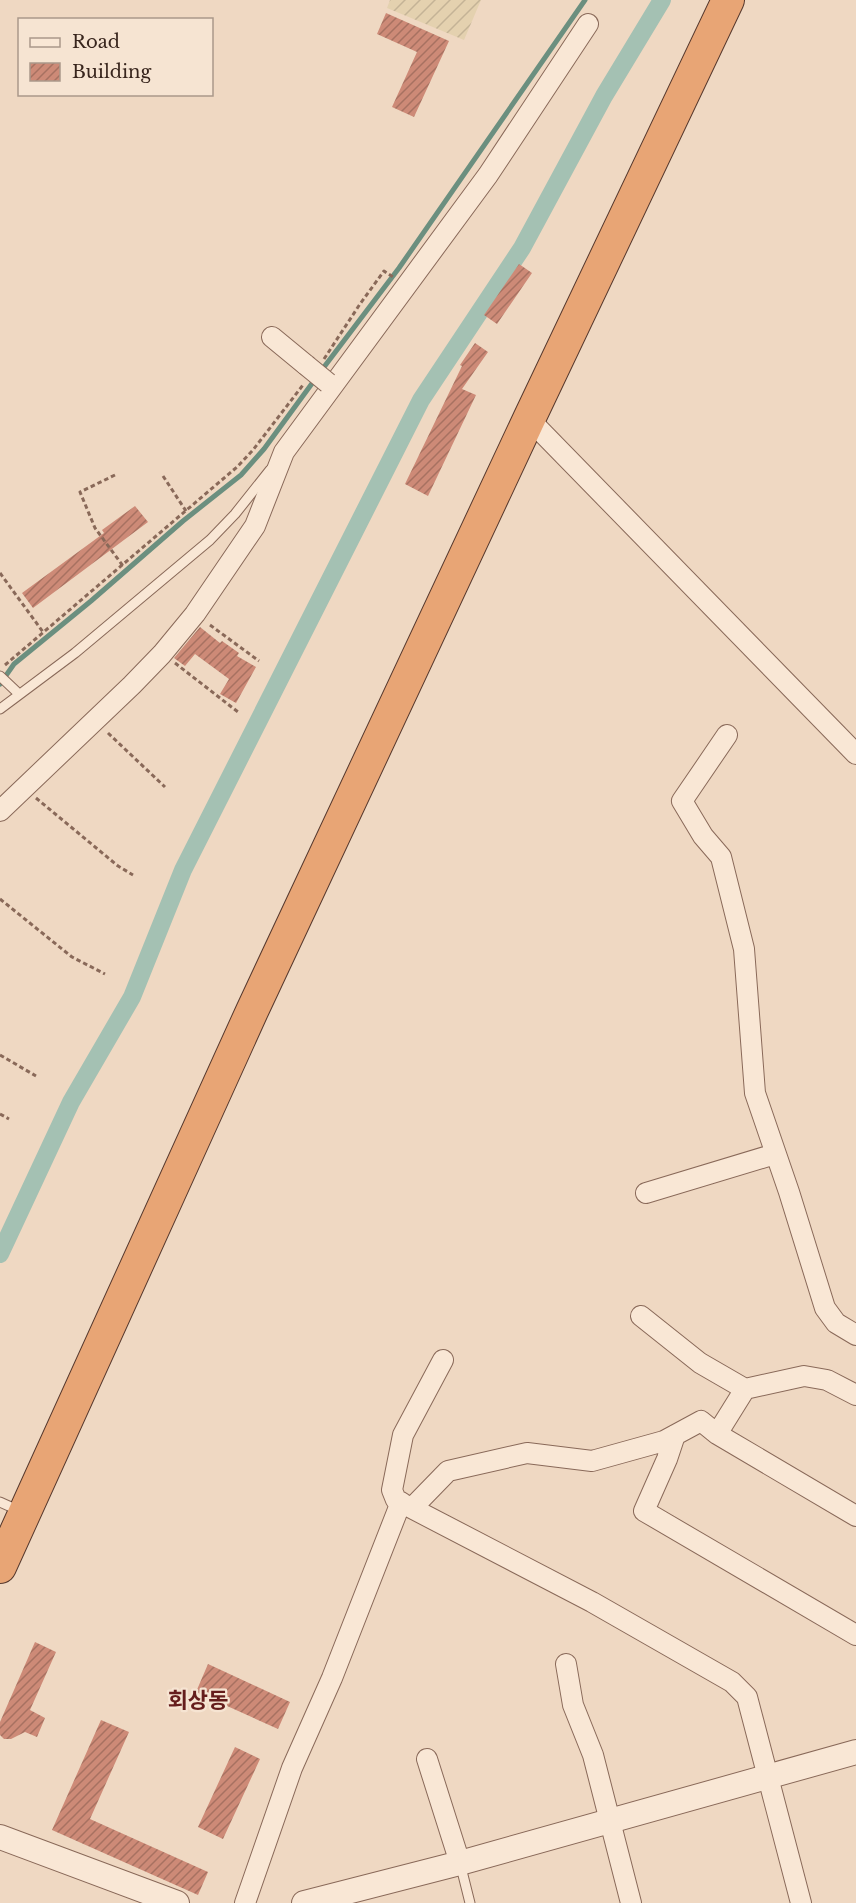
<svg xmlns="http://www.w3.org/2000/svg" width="856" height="1903" font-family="'Libre Baskerville','Noto Sans KR',serif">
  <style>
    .farmland { fill: url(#farmland-furrows) }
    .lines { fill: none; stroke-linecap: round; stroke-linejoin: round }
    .stream { stroke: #6b8f7f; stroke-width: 5 }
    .canal { stroke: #a4c1b3; stroke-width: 18 }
    .building { fill: url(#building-hatch) }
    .service-casing { stroke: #896959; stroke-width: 11 }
    .minor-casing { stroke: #896959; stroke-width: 22 }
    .tertiary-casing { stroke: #896959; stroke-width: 26 }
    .trunk-casing { stroke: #56382d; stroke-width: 34 }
    .path { stroke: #896959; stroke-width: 3; stroke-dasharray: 4.5 3; stroke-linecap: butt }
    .service { stroke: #f9e7d5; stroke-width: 9 }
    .minor { stroke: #f9e7d5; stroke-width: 20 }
    .tertiary { stroke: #f9e7d5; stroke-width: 24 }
    .trunk { stroke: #e8a575; stroke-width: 32 }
    .minor-bridge-casing { stroke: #896959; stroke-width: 22; stroke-linecap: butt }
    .minor-bridge { stroke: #f9e7d5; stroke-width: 20 }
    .labels { text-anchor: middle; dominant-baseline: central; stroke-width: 4.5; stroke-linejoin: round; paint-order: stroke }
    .district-label { font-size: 22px; font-weight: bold; fill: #651d1c; stroke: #f6e4d2 }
  </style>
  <defs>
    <pattern id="farmland-furrows" width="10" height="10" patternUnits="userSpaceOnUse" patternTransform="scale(1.5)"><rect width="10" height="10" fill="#e4d1af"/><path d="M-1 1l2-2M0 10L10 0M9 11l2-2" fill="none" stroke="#c4b396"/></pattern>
    <pattern id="building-hatch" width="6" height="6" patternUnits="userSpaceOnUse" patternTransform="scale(1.5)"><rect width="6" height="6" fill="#cd8a77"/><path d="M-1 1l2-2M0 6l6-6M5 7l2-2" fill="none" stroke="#a77161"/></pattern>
  </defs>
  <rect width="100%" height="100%" fill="#efd8c2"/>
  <path class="farmland" d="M390,0H481L464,40L387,8Z"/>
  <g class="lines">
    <path class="stream" d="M321,371L399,268L585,0
      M0,684L14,664L91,601L183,521L241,475L264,449L316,378"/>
    <path class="canal" d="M0,1254L71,1102L132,997L183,870L421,400L522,248L604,96L662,0"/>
  </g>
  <path class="building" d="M386,13L449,41L414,117L392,107L417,52L377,34Z
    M519,264L532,273L497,324L484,315Z
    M475,343L488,352L462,389L476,395L428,496L405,484L462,366L460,365Z
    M135,506L148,522L33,608L22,593L104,533L102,530Z
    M200,627L220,643L222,641L239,653L237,656L256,667L236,703L220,694L229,679L195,654L185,666L174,658Z
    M35,1642L56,1652L30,1710L45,1718L37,1737L25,1732L11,1739H4L0,1735V1722Z
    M208,1664L290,1702L278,1729L196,1692Z
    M101,1720L129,1732L90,1819L208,1872L198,1895L52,1830Z
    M235,1747L260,1759L223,1839L198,1827Z"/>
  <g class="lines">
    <g class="service-casing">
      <path id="service" d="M0,676L19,694
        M0,709L75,653L210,540L235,514L270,470
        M0,1502L20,1511
        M460,1863L470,1903"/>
    </g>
    <g class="minor-casing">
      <path id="minor" d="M272,337L306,365
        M529,419L856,754
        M727,735L682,801L703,836L721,857L744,949L755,1093L789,1192L825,1308L836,1323L856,1335
        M0,811L132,685L162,654L195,614L255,526L284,452L488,175L588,24
        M646,1193L775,1154
        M641,1316L700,1363L745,1389L804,1376L827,1380L856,1395
        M443,1360L403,1435L392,1490L396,1500L592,1602L732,1682L747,1697L801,1903
        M717,1434L745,1389
        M675,1435L667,1459L644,1511L856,1635
        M412,1508L448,1471L527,1453L592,1461L664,1441L701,1421L717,1434L856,1516
        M566,1664L573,1705L593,1755L631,1903
        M427,1759L460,1863
        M245,1903L292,1768L332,1678L401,1502"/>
    </g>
    <g class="tertiary-casing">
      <path id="tertiary" d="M0,1837L177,1903
        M304,1903L460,1863L856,1752"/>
    </g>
    <g class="trunk-casing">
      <path id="trunk" d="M0,1567L252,1011L529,419L728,0"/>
    </g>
    <path class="path" d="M324,359L360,304L384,271L393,277
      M115,475L80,492L95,528L123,566
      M163,476L186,511
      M0,573L43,632
      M210,625L259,661
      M175,663L238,712
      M5,665L237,467L253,450L303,385
      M108,733L165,787
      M36,798L118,866L133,875
      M0,899L72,957L105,974
      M0,1055L36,1076
      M0,1114L9,1119"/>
    <use href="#service" class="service"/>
    <use href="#minor" class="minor"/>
    <use href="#tertiary" class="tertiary"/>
    <use href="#trunk" class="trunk"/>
    <g class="minor-bridge-casing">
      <path id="minor-bridge" d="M306,365L328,383"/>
    </g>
    <use href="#minor-bridge" class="minor-bridge"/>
  </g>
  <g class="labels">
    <g class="district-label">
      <text x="198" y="1700">회상동</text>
    </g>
  </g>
  <rect x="18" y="18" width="195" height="78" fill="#f6e4d2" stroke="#aa988a" stroke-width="1.5"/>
  <rect x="30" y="38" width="30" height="9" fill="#f9e7d5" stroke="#aa988a" stroke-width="1.5"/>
  <text x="72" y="48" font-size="18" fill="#38251d">Road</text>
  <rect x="30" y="63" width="30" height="18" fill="url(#building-hatch)" stroke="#aa988a" stroke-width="1.5"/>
  <text x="72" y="78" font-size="18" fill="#38251d">Building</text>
</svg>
